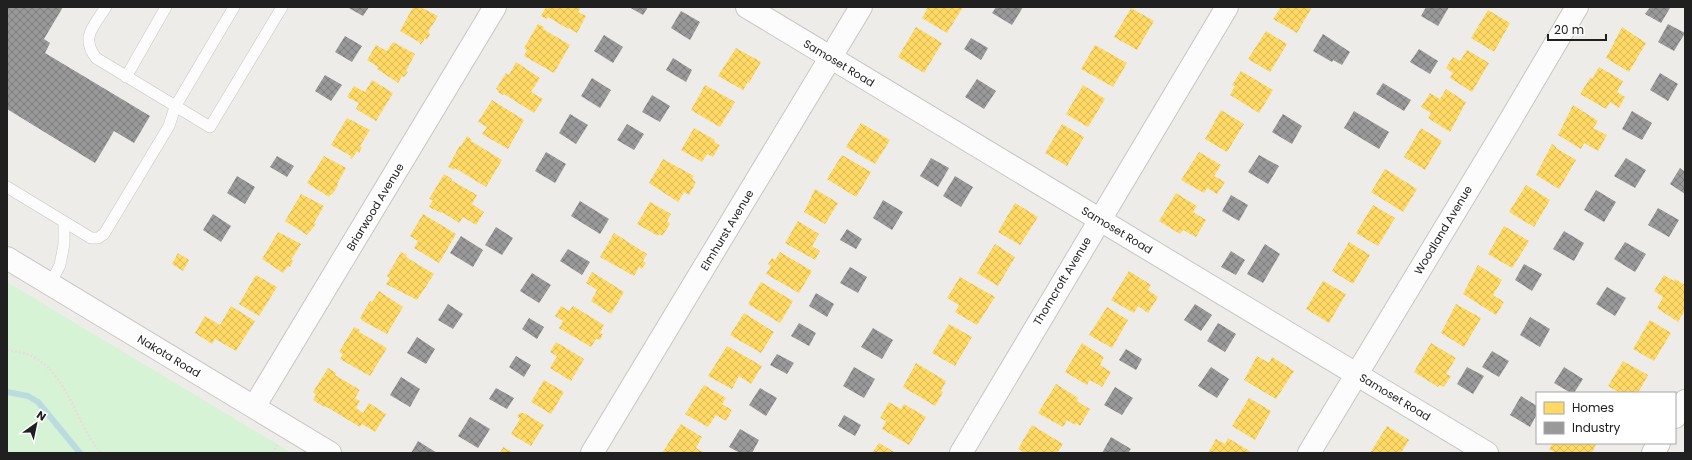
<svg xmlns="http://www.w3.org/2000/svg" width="1692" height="460" font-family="Poppins,sans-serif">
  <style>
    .park { fill: #d6f4d5 }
    .homes { fill: url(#homes-cross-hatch) }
    .industry { fill: url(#industry-cross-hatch) }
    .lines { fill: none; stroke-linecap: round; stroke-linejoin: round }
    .stream { stroke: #bcdbe1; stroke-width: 6 }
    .lane-casing { stroke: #c7c6c4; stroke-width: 12 }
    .street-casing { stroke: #c7c6c4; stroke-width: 24 }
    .path { stroke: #ebdbda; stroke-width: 2.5; stroke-dasharray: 2 2; stroke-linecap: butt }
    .lane { stroke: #fcfcfc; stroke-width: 11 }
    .street { stroke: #fcfcfc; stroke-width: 22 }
    .labels { text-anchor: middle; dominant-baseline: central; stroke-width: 4; stroke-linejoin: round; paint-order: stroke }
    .street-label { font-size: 11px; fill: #202020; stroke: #fff }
  </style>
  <defs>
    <pattern id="homes-cross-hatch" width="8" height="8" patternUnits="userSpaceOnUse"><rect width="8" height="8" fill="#ffd966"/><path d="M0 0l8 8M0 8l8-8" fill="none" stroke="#daba58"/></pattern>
    <pattern id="industry-cross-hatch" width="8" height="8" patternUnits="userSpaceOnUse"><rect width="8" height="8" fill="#999"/><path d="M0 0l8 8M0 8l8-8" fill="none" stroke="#7c7c7c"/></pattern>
  </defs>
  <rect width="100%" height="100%" fill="#eeece8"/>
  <path class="park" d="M7,282L292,453H7Z"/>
  <path class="homes" d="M413,7H420L438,16L428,32L430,34L427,40L425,38L421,45L419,42L400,31Z
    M546,7H581L578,12L586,16L577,33L569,28L568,29L548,17L546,19L541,16Z
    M928,7H963L947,33L922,18Z
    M1281,7H1312L1297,33L1273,19Z
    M1131,8L1154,21L1137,50L1114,37Z
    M1488,10L1510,23L1494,52L1471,38Z
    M538,24L544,27L543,29L570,45L554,73L524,56L527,50L524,48Z
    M916,27L942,43L924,73L898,57Z
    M1622,27L1646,43L1629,72L1606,58Z
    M1266,31L1287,44L1270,72L1248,59Z
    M393,42L415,54L406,71L408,72L404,77L402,76L398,83L377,69L378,67L367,60L376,45L387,51Z
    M1095,45L1127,63L1113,87L1081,69Z
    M736,48L761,62L749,83L748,82L743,90L718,76Z
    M1467,50L1489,63L1472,92L1450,78L1453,73L1446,68L1453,57L1460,61Z
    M516,62L540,78L531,92L543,99L534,113L504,94L503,95L498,92L499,91L496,89L506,73L509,75Z
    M1599,67L1623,81L1617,92L1625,97L1619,108L1610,102L1606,109L1580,94L1590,78L1592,79Z
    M1241,71L1273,90L1259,113L1230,95L1235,86L1232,85Z
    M372,80L393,93L376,121L356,109L359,103L347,97L354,86L365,92Z
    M705,85L735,102L720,127L691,110Z
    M1083,85L1105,99L1088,127L1066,114Z
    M1446,89L1466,102L1450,132L1428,118L1431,113L1421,107L1430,93L1440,99Z
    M492,100L524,120L508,149L482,134L487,127L478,122Z
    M1573,105L1598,121L1593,128L1607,135L1598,151L1584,143L1581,149L1558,135Z
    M1221,110L1244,124L1227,152L1205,139Z
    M347,118L370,130L360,146L362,148L359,153L357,151L352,159L350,158L351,156L331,145Z
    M861,123L890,140L875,164L846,147Z
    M1062,124L1084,137L1067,166L1045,153Z
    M694,128L715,140L714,142L720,145L713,157L707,154L702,162L681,150Z
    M1421,128L1442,141L1425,170L1404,157Z
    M467,136L472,140L471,141L502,160L486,187L455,168L454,170L448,167L460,145L461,146Z
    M1552,144L1556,147V148L1576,160L1559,189L1536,175Z
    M1199,152L1221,165L1214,176L1225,182L1217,194L1207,188L1204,193L1181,180Z
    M842,155L871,172L856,197L827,179Z
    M324,156L346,168L337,184L338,185L332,195L331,194L329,197L307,183Z
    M663,159L694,176L692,179L696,182L689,195L684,192L678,202L649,183Z
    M1385,169L1417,189L1403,212L1371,192Z
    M444,174L452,179L451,180L477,195L472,204L484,212L476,225L463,217L459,223L442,212L441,213L429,207L433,200L429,199Z
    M1526,185L1550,200L1534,227L1509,212Z
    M815,189L838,203L825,224L804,212Z
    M1176,193L1197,206L1193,212L1206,220L1196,237L1183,230L1180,234L1159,221Z
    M301,194L324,206L314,223L316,224L307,235L285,221Z
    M650,202L671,214L667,221L670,224L662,236L659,234L658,236L637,224Z
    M1015,203L1038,217L1020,245L998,232Z
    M1373,205L1395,218L1378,246L1356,233Z
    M423,214L456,234L439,263L414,248L418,241L410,236Z
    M798,221L819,234L812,246L820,251L815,260L785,243Z
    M1504,226L1529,241L1512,268L1488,254Z
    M278,232L301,244L291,260L293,261L290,267L288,266L283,273L262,259Z
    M614,233L647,254L643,261L646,263L642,269L639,267L634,276L600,257Z
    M1349,242L1370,255L1353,284L1332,271Z
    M995,244L1015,257L998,286L977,273Z
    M401,252L407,255L406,257L434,274L417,300L386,284L390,278L387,276Z
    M780,252L812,271L799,293L766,274L771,266L768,264L772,258L775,260Z
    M178,253L189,260L183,271L172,264Z
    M1478,265L1502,280L1493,295L1504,302L1496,315L1463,294Z
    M1129,271L1151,285L1148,290L1158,297L1148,313L1138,306L1134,313L1111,300Z
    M592,272L624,292L611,314L591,301L597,290L586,283Z
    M256,275L277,287L259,316L239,304Z
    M1664,275L1674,281L1675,279L1685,285V310L1678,322L1657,308L1663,297L1654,291Z
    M960,277L995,297L977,325L955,312L959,305L947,298Z
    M1323,281L1346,294L1329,323L1306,309Z
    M761,282L793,301L780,323L748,304Z
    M379,291L403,307L387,334L361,320L362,319L360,318L370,301L372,302Z
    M1456,304L1481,318L1464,347L1441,333Z
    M231,306L255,321L236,351L215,339L212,344L195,333L205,316L220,325Z
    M561,306L569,311L573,306L604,325L600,333L603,334L600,340L596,339L591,347L559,328L563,321L555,316Z
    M1107,307L1128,320L1112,348L1089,335Z
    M744,313L774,332L761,353L730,335Z
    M1650,320L1671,333L1654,361L1633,349Z
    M949,324L972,337L955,366L932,353Z
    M354,327L360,330L359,332L387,348L370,376L340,359L343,354L339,352Z
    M556,342L584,359L571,381L550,368L557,356L550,352Z
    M1082,343L1104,357L1100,365L1111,372L1102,387L1090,380L1087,385L1065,372Z
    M1431,343L1456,358L1446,374L1451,376L1444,387L1440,385L1438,387L1414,372Z
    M727,346L762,366L751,384L739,376L732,389L708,376Z
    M1257,356L1269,363L1272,357L1294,371L1276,399L1244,380Z
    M1623,361L1648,375L1638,393H1620L1608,386Z
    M916,363L946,381L941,391L943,392L935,406L903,387Z
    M328,368L336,373L335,375L360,390L355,398L360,401L356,408L363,413L369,403L386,414L375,432L362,424L360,427L325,406L324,407L313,400L316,395L313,392Z
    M544,380L564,392L551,414L531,402Z
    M1056,384L1078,398L1077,401L1090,409L1080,426L1076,423L1075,425L1067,420L1063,427L1038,413Z
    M704,385L726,398L722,404L732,410L726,421L716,415L708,427L685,414Z
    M1249,398L1271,411L1255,440L1232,426Z
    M889,402L901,409L904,404L926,417L909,445L882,429L886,421L880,418Z
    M520,413H524L544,425L531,446L511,434L520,419L517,416Z
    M681,424L702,437L696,448L705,453H662Z
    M1032,425L1063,444L1057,453H1025L1018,449Z
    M1387,426L1409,440L1401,453H1370Z
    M1228,438L1251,452L1250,453H1208L1216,439L1225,444Z
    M879,443L896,453H872Z
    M1553,443H1593L1596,445L1592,453H1556L1549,449Z
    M503,447L514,453H500Z"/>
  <path class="industry" d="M7,7H63L44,39L50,43L45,53L150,116L134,143L114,131L95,163L7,109Z
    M347,7H369L363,16Z
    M629,7H648L643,15Z
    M996,7H1023L1012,25L992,13Z
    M1426,7H1449L1438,26L1421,16Z
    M1650,7H1669L1670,8L1661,23L1645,14Z
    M681,11L700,22L690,40L671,28Z
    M1668,24L1685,33L1674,51L1658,42Z
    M1323,34L1350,52L1342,65L1333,60L1332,62L1313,51Z
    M604,35L623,47L613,63L594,51Z
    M345,36L362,46L352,62L335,52Z
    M971,38L988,48L981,60L964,49Z
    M1419,49L1438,61L1430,74L1410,62Z
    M673,58L692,70L686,82L666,70Z
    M1660,73L1678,84L1668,101L1650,90Z
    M325,75L342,85L331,101L315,91Z
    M592,78L611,90L600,108L581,96Z
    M977,79L996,91L984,109L965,97Z
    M1383,83L1411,100L1404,111L1376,94Z
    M652,95L670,106L660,122L642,112Z
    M1354,111L1389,132L1379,149L1344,128Z
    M1632,111L1652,123L1642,140L1622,129Z
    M570,114L588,125L576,144L559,133Z
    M1283,114L1302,126L1292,144L1272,132Z
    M627,124L644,134L634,150L617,140Z
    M546,152L566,164L555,183L535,171Z
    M1259,155L1279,166L1268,184L1248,172Z
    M277,156L294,166L287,177L270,167Z
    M931,158L949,168L938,187L920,176Z
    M1626,158L1646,170L1635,188L1614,176Z
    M1680,168L1685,172V194L1670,184Z
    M237,176L255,187L245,204L227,193Z
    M955,176L973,187L961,207L943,196Z
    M1596,190L1616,202L1604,222L1584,210Z
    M1231,195L1248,205L1239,221L1222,211Z
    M883,200L903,212L892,230L873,218Z
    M580,201L609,219L600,234L571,216Z
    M1658,208L1679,220L1669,237L1648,225Z
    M213,214L231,226L221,242L203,230Z
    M496,227L513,238L502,255L485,245Z
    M847,229L862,239L856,249L840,240Z
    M1564,231L1584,243L1574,261L1553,249Z
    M461,236L483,250L473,267L450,253Z
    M1625,242L1646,254L1635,272L1614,259Z
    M1265,244L1280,254L1263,283L1247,274Z
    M568,249L590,262L582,275L560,261Z
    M1231,251L1245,260L1236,275L1221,267Z
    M1524,264L1542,274L1532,291L1515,280Z
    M850,267L867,277L858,293L840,283Z
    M532,273L551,285L539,303L520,291Z
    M1607,287L1626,298L1615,316L1596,304Z
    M816,293L834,304L827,317L809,306Z
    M448,304L463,314L453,329L438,320Z
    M1195,304L1212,315L1201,331L1184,320Z
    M1530,317L1550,329L1540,347L1520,335Z
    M529,318L544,327L537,339L522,329Z
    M799,323L816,333L809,346L791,336Z
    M1218,323L1236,334L1225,352L1207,341Z
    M873,328L893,340L882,359L861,347Z
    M417,337L435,349L426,364L407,353Z
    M1126,349L1142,359L1136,370L1119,360Z
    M1492,351L1509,361L1499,377L1482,367Z
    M777,354L794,363L787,374L770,365Z
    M516,356L531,365L524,377L509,367Z
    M854,367L875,379L864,398L843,386Z
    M1211,367L1229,379L1217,398L1198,386Z
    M1467,367L1484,376L1473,394L1457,384Z
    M1564,367L1583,379L1574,393H1571L1554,383Z
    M401,377L420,389L410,407L390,395Z
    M1115,387L1133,398L1122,415L1104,405Z
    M496,388L514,398L507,409L489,399Z
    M760,388L777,398L766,416L749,405Z
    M1521,396L1537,406V414L1530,427L1510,415Z
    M844,415L861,425L855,436L838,426Z
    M470,417L490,429L478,448L458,436Z
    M740,429L759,440L752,453H740L729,447Z
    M1111,437L1131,449L1128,453H1102Z
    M418,441L437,453H411Z"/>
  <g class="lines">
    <path class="stream" d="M7,392L28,396L38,402L80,453"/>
    <g class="lane-casing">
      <path id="lane" d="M106,7C94,26 80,37 96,58L210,127L282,7
        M126,77L166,7
        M7,187L91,238H98L104,234L169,126L175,107L234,7
        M50,284L60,265L64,244V222"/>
    </g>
    <g class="street-casing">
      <path id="street" d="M747,7L1487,453
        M7,258L330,453
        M254,407L495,7
        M1675,417L1685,401
        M592,453L861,7
        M961,453L1227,7
        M1309,453L1508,124L1577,7
        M1653,453L1659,443"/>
    </g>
    <path class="path" d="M7,350C16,352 29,353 37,359C70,380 76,424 101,453
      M272,453L277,445"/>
    <use href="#lane" class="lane"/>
    <use href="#street" class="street"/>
  </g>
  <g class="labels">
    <g class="street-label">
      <text transform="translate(839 63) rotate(31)">Samoset Road</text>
      <text transform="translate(375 207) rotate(-59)">Briarwood Avenue</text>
      <text transform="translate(727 230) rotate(-59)">Elmhurst Avenue</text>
      <text transform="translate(1117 230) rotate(31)">Samoset Road</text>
      <text transform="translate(1443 230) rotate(-59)">Woodland Avenue</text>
      <text transform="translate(1062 281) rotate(-59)">Thorncroft Avenue</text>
      <text transform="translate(169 356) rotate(31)">Nakota Road</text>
      <text transform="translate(1395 397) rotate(31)">Samoset Road</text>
    </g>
  </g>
  <rect width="1692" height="460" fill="none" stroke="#202020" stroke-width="16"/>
  <rect x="1536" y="392" width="140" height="52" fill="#ffffff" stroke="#a6a6a6"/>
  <rect x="1544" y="402" width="20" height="12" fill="#ffd966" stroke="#a6a6a6"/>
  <text x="1572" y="412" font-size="12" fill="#202020">Homes</text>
  <rect x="1544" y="422" width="20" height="12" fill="#999999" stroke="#a6a6a6"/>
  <text x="1572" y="432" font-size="12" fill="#202020">Industry</text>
  <g transform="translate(36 424) rotate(33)" stroke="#ffffff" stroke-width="3" paint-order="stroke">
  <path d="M0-3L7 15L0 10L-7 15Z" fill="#202020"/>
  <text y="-6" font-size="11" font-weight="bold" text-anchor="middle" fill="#202020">N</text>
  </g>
  <path d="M1548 34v6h58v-6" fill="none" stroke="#202020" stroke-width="2"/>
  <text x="1554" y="34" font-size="12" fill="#202020" stroke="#ffffff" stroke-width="3" paint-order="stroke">20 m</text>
</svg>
